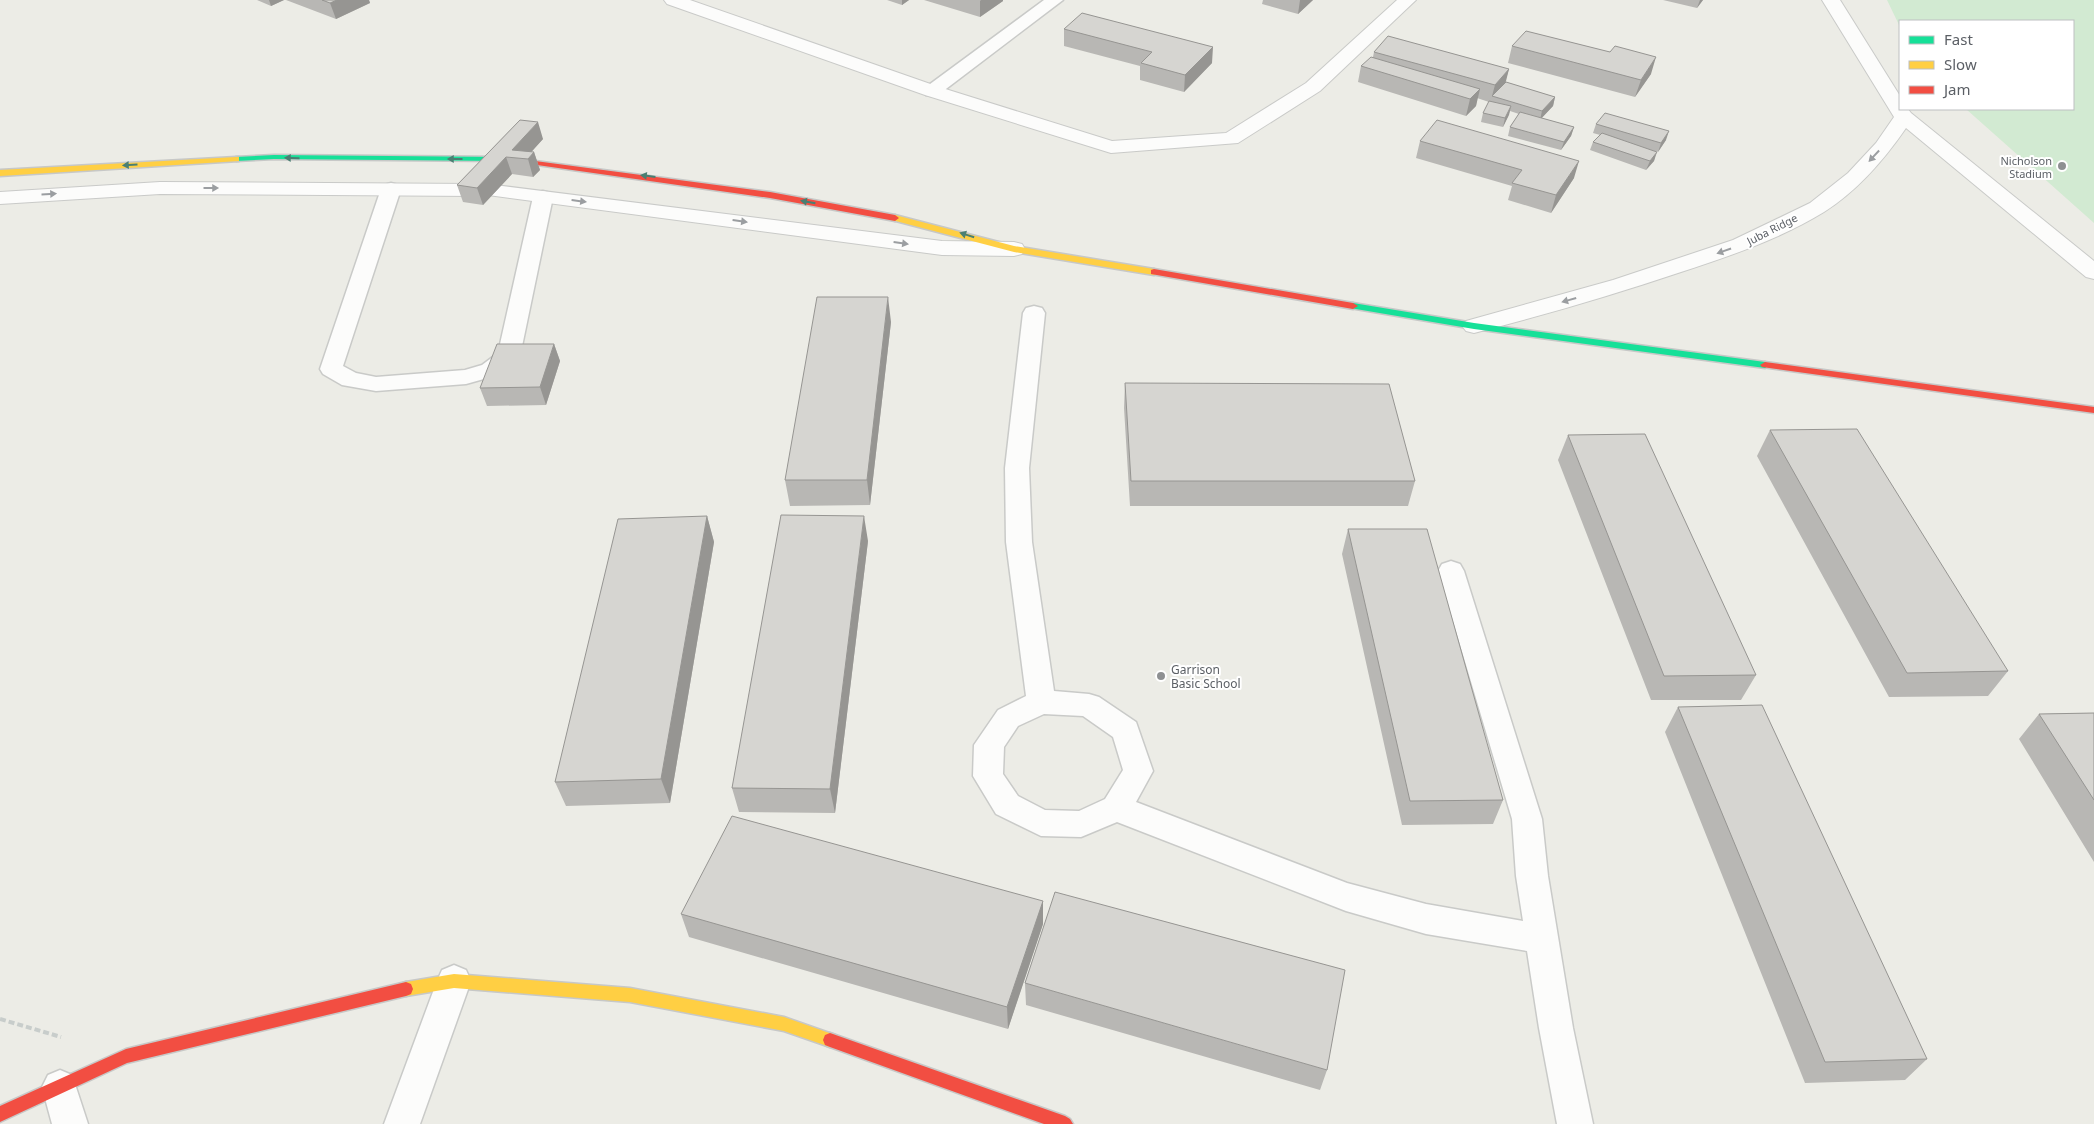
<svg xmlns="http://www.w3.org/2000/svg" width="2094" height="1124" font-family="'Noto Sans',sans-serif">
  <style>
    .green { fill: #d2ead2 }
    .lines { fill: none; stroke-linecap: round; stroke-linejoin: round }
    .lane-casing { stroke: #c9cac8; stroke-width: 3 }
    .street-casing { stroke: #c9cac8; stroke-width: 2 }
    .fast-casing { stroke: #c7c8c7; stroke-width: 3 }
    .slow-casing { stroke: #c7c8c7; stroke-width: 3 }
    .jam-casing { stroke: #c7c8c7; stroke-width: 3 }
    .path { stroke: #c8cdcb; stroke-width: 4; stroke-dasharray: 6 3; stroke-linecap: butt }
    .lane { fill: #fcfcfb; fill-rule: evenodd }
    .street { fill: #fcfcfb; fill-rule: evenodd }
    .fast { fill: #16e098; fill-rule: evenodd }
    .slow { fill: #ffcf43; fill-rule: evenodd }
    .jam { fill: #f24e42; fill-rule: evenodd }
    .wall { fill: #b8b7b4 }
    .shaded-wall { fill: #969592 }
    .building { fill: #d6d5d1; stroke: #969592 }
    .oneway { fill: #9b9ea1 }
    .oneway2 { fill: #4a7f72 }
    .poi-dot { fill: #8e9092; stroke: #fff; stroke-width: 2 }
    .labels { text-anchor: middle; dominant-baseline: central; stroke-width: 4; stroke-linejoin: round; paint-order: stroke }
    .far-poi-label { font-size: 11px; fill: #5b5f65; stroke: #fff; text-anchor: end }
    .far-street-label { font-size: 11px; fill: #5b5f65; stroke: #fff }
    .poi-label { font-size: 12px; fill: #5b5f65; stroke: #fff; text-anchor: start }
  </style>
  <rect width="100%" height="100%" fill="#ecece6"/>
  <path class="green" d="M1887,0H2094V223L1966,109H2073V21H1900V27Z"/>
  <g class="lines">
    <g class="lane-casing">
      <path id="lane" d="M1044,0H1063L938,95L932,96L926,95L923,91L926,87Z
        M391,183L398,185L401,189L343,366L356,373L376,377L465,370L482,365L498,353L533,197L536,193L543,191L550,193L553,197L520,356L517,361L498,375L466,384L376,391L342,385L323,374L320,369L381,189L384,185Z
        M1034,306L1042,308L1045,313L1029,468L1032,542L1054,691L1089,694L1099,697L1136,722L1153,771L1136,802L1347,883L1426,904L1523,921L1516,876L1512,819L1438,571L1442,564L1451,561L1460,564L1464,571L1542,819L1548,876L1573,1028L1593,1124H1557L1539,1028L1527,951L1426,934L1346,911L1117,822L1081,837L1041,836L996,814L973,776L974,745L998,710L1026,696L1006,542L1005,468L1023,313L1026,308ZM1044,714L1083,716L1113,737L1123,770L1105,799L1079,811L1045,810L1018,796L1003,774L1004,747L1018,726Z
        M454,965L466,970L471,981L420,1124H384L437,981L442,970Z
        M60,1070L72,1075L88,1124H52L42,1087L48,1075Z"/>
    </g>
    <g class="street-casing">
      <path id="street" d="M664,0H690L939,87L1112,141L1226,133L1306,83L1397,0H1416L1320,91L1238,143L1111,153L925,95L667,4Z
        M1822,0H1840L1900,96V109H1908L1911,113L2094,261V279L2086,277L1906,128C1884,160 1857,191 1824,212C1780,239 1730,256 1681,272C1613,295 1544,315 1474,333L1466,331L1462,326L1466,321L1613,280L1733,240L1810,203L1848,173L1876,143L1894,117Z
        M160,182L474,184L481,186L484,190L481,194L474,196L160,194L0,204V192Z
        M495,185L942,241L1014,242L1022,244L1025,249L1022,254L1014,256L942,255L488,195L485,191L488,187Z"/>
    </g>
    <g class="fast-casing">
      <path id="fast" d="M274,155L503,157L507,159L503,161L274,159L236,161L232,159L236,157Z
        M1353,303L1474,323L1765,362L1770,365L1765,368L1474,329L1350,308V304Z"/>
    </g>
    <g class="slow-casing">
      <path id="slow" d="M236,157H239V161L0,176V170Z
        M895,215L1014,246L1154,269L1159,272L1154,275L1014,252L892,220L891,218Z
        M454,974L630,988L784,1017L835,1035L837,1040L835,1045L830,1047L784,1031L630,1002L454,988L406,996L401,994L399,989L401,984L406,982Z"/>
    </g>
    <g class="jam-casing">
      <path id="jam" d="M520,159L770,192L895,215L899,218L895,221L770,198L523,163H520Z
        M1154,269L1353,303L1358,306L1353,309L1151,274V270Z
        M1765,362L2094,407V413L1762,367L1760,365Z
        M406,982L411,984L413,989L411,994L406,996L127,1063L0,1122V1106L126,1049Z
        M830,1033L1065,1116L1070,1119L1073,1124H1044L830,1047L825,1045L823,1040L825,1035Z"/>
    </g>
    <path class="path" d="M0,1019L61,1037"/>
    <use href="#lane" class="lane"/>
    <use href="#street" class="street"/>
    <use href="#fast" class="fast"/>
    <use href="#slow" class="slow"/>
    <use href="#jam" class="jam"/>
  </g>
  <path class="wall" d="M257,0H284L271,6Z
    M286,0H369L370,3L336,19Z
    M887,0H909L902,5Z
    M924,0H1003V1L980,17Z
    M1263,0H1313L1298,14L1262,4Z
    M1663,0H1703L1697,8Z
    M1064,29L1212,63L1184,92L1140,80V66L1064,46Z
    M1512,46L1651,74L1635,97L1508,63Z
    M1374,52L1509,69L1505,82L1555,97L1553,106L1541,118L1574,127L1571,136L1561,150L1508,136L1510,127L1519,114L1510,111L1503,127L1481,122L1483,113L1489,102L1477,98L1476,106L1466,116L1358,82L1361,66L1373,57Z
    M520,120L543,139L531,152H534L540,170L533,177L512,174L483,205L463,202L457,185Z
    M1596,124L1666,140L1658,152L1656,151L1654,161L1646,170L1590,150L1593,142L1600,135L1593,133Z
    M1420,141L1574,178L1551,213L1508,200L1512,186L1416,158Z
    M891,322L870,505L790,506L785,480Z
    M554,344L560,361L546,405L487,406L480,388Z
    M1125,383L1415,481L1408,506H1130L1124,408Z
    M1770,430L2008,671L1988,696L1889,697L1757,456Z
    M1568,435L1756,675L1741,700H1651L1558,460Z
    M707,516L714,542L670,803L566,806L555,782Z
    M1348,529L1503,800L1493,824L1402,825L1342,554Z
    M868,541L835,813L739,812L732,788Z
    M1678,707L1927,1059L1905,1080L1805,1083L1665,732Z
    M2094,713V862L2019,739L2039,714Z
    M1043,901V924L1008,1029L689,937L681,914Z
    M1025,983L1327,1070L1320,1090L1026,1005Z"/>
  <path class="shaded-wall" d="M269,0H284L271,6Z
    M337,0H369L370,3L336,19L330,3Z
    M902,0H909L902,5Z
    M981,0H1003V1L980,17V1Z
    M1300,0H1313L1298,14Z
    M1700,0H1703L1697,8Z
    M1213,47L1212,63L1184,92L1185,75Z
    M1656,57L1651,74L1635,97L1641,80Z
    M1509,69L1505,85L1492,96L1495,85Z
    M1480,89L1476,106L1466,116L1470,99Z
    M1555,97L1553,106L1540,120L1542,111Z
    M1511,106L1509,115L1503,127L1505,118Z
    M538,122L543,139L525,159L512,150Z
    M1574,127L1571,136L1561,150L1564,142Z
    M1669,131L1666,140L1658,152L1661,143Z
    M534,152L540,170L533,177L528,159Z
    M1657,152L1654,161L1646,170L1650,161Z
    M506,157L512,174L483,205L477,188Z
    M1579,161L1574,178L1551,213L1556,195Z
    M888,297L891,322L870,505L867,480Z
    M554,344L560,361L546,405L540,387Z
    M707,516L714,542L670,803L661,779Z
    M864,516L868,541L835,813L830,789Z
    M1043,901V924L1008,1029L1007,1007Z"/>
  <path class="building" d="M322,0H337L330,3Z
    M1082,13L1213,47L1185,75L1141,63L1152,52L1064,29Z
    M1526,31L1610,52L1615,46L1656,57L1641,80L1512,46Z
    M1388,36L1509,69L1495,85L1374,52Z
    M1371,57L1480,89L1470,99L1361,66Z
    M1506,82L1555,97L1542,111L1492,96Z
    M1489,101L1511,106L1505,118L1483,113Z
    M1520,112L1574,127L1564,142L1510,127Z
    M1605,113L1669,131L1661,143L1596,124Z
    M520,120L538,122L512,150L534,152L528,159L506,157L477,188L457,185Z
    M1437,120L1579,161L1556,195L1512,183L1522,170L1420,141Z
    M1602,133L1657,152L1650,161L1593,142Z
    M817,297H888L867,480H785Z
    M497,344H554L540,387L480,388Z
    M1125,383L1389,384L1415,481H1131Z
    M1857,429L2008,671L1907,673L1770,430Z
    M1645,434L1756,675L1664,676L1568,435Z
    M781,515L864,516L830,789L732,788Z
    M707,516L661,779L555,782L618,519Z
    M1348,529H1427L1503,800L1410,801Z
    M1762,705L1927,1059L1825,1062L1678,707Z
    M2094,713V800L2039,714Z
    M732,816L1043,901L1007,1007L681,914Z
    M1055,892L1345,970L1327,1070L1025,983Z"/>
  <defs><path id="oneway-solid" d="M-6-.8H1V-3.2L6.5 0L1 3.2V.8H-6Z" transform="scale(1.25)"/></defs>
  <g class="oneway">
    <use href="#oneway-solid" transform="translate(1874 156) rotate(133)"/>
    <use href="#oneway-solid" transform="translate(211 188)"/>
    <use href="#oneway-solid" transform="translate(49 194) rotate(-3)"/>
    <use href="#oneway-solid" transform="translate(579 201) rotate(7)"/>
    <use href="#oneway-solid" transform="translate(740 221) rotate(8)"/>
    <use href="#oneway-solid" transform="translate(901 243) rotate(8)"/>
    <use href="#oneway-solid" transform="translate(1724 251) rotate(161)"/>
    <use href="#oneway-solid" transform="translate(1569 300) rotate(164)"/>
  </g>
  <g class="oneway2">
    <use href="#oneway-solid" transform="translate(292 158) rotate(-179)"/>
    <use href="#oneway-solid" transform="translate(455 159) rotate(180)"/>
    <use href="#oneway-solid" transform="translate(130 165) rotate(177)"/>
    <use href="#oneway-solid" transform="translate(648 176) rotate(-173)"/>
    <use href="#oneway-solid" transform="translate(808 202) rotate(-170)"/>
    <use href="#oneway-solid" transform="translate(967 235) rotate(-163)"/>
  </g>
  <g class="poi-dot">
    <circle cx="2062" cy="166" r="5"/>
    <circle cx="1161" cy="676" r="5"/>
  </g>
  <g class="labels">
    <g class="far-poi-label">
      <text x="2052" y="160">Nicholson<tspan x="2052" dy="13">Stadium</tspan></text>
    </g>
    <g class="far-street-label">
      <text transform="translate(1772 229) rotate(-27)">Juba Ridge</text>
    </g>
    <g class="poi-label">
      <text x="1171" y="669">Garrison<tspan x="1171" dy="14">Basic School</tspan></text>
    </g>
  </g>
  <rect x="1899" y="20" width="175" height="90" fill="#ffffff" stroke="#bdbfc1"/>
  <rect x="1909" y="36" width="25" height="8" fill="#16e098" stroke="#bdbfc1"/>
  <text x="1944" y="45" font-size="15" fill="#5b5f65">Fast</text>
  <rect x="1909" y="61" width="25" height="8" fill="#ffcf43" stroke="#bdbfc1"/>
  <text x="1944" y="70" font-size="15" fill="#5b5f65">Slow</text>
  <rect x="1909" y="86" width="25" height="8" fill="#f24e42" stroke="#bdbfc1"/>
  <text x="1944" y="95" font-size="15" fill="#5b5f65">Jam</text>
</svg>
